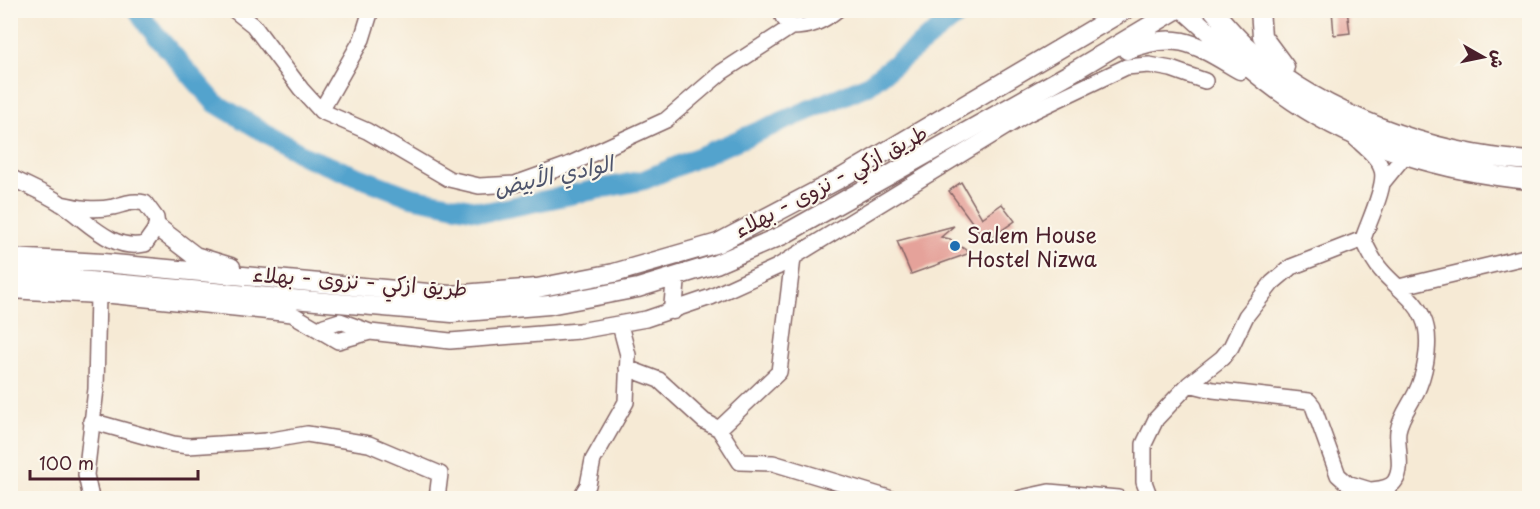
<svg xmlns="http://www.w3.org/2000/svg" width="1540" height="509" font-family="'Playpen Sans','Playpen Sans Arabic',sans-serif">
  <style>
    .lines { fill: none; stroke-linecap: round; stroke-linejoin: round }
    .river { stroke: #53a3cd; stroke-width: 20 }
    .building { fill: #e5a29a }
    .minor-casing { stroke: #866666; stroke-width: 18 }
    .major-casing { stroke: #866666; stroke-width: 21 }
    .minor { stroke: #fff; stroke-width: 15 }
    .major { stroke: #fff; stroke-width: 18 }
    .poi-dot { fill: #1f6fb2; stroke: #fbf7ec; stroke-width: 2 }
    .labels { text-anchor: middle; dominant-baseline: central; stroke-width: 4.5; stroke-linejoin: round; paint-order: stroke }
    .street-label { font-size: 21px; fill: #4a1f2b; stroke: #fbf7ec }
    .poi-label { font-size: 21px; fill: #4a1f2b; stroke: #fbf7ec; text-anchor: start }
    .water-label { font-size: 22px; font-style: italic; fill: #4e546c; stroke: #fbf7ec }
  </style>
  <rect width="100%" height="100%" fill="#fbf7ec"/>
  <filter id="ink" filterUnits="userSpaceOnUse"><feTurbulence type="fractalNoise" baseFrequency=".0167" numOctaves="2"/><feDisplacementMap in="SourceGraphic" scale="12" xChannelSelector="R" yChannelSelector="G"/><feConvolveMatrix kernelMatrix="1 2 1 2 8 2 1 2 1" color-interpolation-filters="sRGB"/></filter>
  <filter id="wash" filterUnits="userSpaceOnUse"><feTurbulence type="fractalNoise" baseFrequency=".008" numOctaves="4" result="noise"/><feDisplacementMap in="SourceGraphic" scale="24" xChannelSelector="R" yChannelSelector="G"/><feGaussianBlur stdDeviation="1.35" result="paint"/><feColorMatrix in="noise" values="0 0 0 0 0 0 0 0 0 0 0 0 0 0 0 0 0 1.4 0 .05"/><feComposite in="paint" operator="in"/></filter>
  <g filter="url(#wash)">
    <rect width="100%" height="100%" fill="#f6ead5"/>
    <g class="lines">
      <path class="river" d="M138,10L148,26L215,103L306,157L411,197L486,212L644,180L868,85L964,10"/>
    </g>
    <g id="blocks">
      <path class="building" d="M1332,10H1347L1350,33L1334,35Z
        M961,182L982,218L1002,204L1015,221L986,241L949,191Z
        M954,226L941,237L950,239L970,253L911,274L897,241Z"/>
    </g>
  </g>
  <g filter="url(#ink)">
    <use href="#blocks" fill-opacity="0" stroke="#866666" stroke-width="1.5"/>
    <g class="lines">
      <g class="minor-casing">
        <path id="minor" d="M234,10L253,25L301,89L321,111L367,131L449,179L479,186L515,184L568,165L666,120L722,72L791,27
          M781,10L783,17L791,27C810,27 822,22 837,10
          M321,111L362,39L371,10
          M1354,137C1363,146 1378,156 1382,170C1387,185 1368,223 1363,239C1368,250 1373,261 1381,270C1395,287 1415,298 1423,318C1432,337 1426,368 1419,386C1413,402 1401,414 1398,431C1396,447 1404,467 1395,481C1390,489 1378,489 1370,490L1371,498
          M10,177C27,186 45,193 60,203C87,220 111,252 145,244L157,227L156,218L145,203C132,200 125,204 113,207C94,211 79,208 61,204
          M1383,182L1405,155
          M1399,287L1525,257
          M323,332L324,326L340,321L370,332L450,341L579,331L646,319L711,297L777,267L1027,114L1126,67L1149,65L1171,69L1205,81
          M627,368L659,380L704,421L719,429L740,462L773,463L889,498
          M1189,384L1213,390L1309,401L1313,406L1338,475L1347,483L1370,490
          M91,421L173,444L188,446L266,441L307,434L369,444L440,474L437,498
          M719,429L779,372L793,258
          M91,498L86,475L96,389L98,294L292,314L338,341L370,332
          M580,498L588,485L593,460L626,402L628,355L620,325
          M1021,498L1049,492L1118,498
          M1150,498L1144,482V444L1156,419L1189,384L1222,358L1231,347L1246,316L1272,283L1291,267L1363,239"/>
      </g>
      <g class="major-casing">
        <path id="major" d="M1184,10C1219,41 1254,75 1293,101C1362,148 1447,172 1530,180
          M1213,10C1224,23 1235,36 1247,47C1318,114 1434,155 1530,161
          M1260,10L1262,36L1285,67
          M1127,50C1177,29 1197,45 1240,70
          M157,227L195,256L231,267
          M10,258L103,263L450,295L537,288L614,273L718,243L841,178L1125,10
          M10,274L452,313L549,305L638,288L716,264L783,235L1069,74L1176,10
          M10,289L98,294
          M673,310L676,277"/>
      </g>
      <use href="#minor" class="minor"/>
      <use href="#major" class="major"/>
    </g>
  </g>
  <circle class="poi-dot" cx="955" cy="246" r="6"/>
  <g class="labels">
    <g class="street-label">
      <text transform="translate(830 180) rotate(-28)">طريق ازكي - نزوى - بهلاء</text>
      <text transform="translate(360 280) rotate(4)">طريق ازكي - نزوى - بهلاء</text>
    </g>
    <g class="poi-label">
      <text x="967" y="234">Salem House<tspan x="967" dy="24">Hostel Nizwa</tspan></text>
    </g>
    <g class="water-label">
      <text transform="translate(553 174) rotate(-12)">الوادي الأبيض</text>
    </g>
  </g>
  <rect width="1540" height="509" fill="none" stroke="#fbf7ec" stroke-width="36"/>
  <g transform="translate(1483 57) rotate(99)" stroke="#fbf7ec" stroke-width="4.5" paint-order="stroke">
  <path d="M0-4.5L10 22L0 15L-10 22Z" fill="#4a1f2b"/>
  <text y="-9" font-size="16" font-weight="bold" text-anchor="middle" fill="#4a1f2b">ش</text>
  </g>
  <path d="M30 470v9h168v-9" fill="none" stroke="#4a1f2b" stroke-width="3"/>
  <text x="39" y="470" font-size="18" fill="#4a1f2b" stroke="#fbf7ec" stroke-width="4.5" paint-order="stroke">100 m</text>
</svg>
